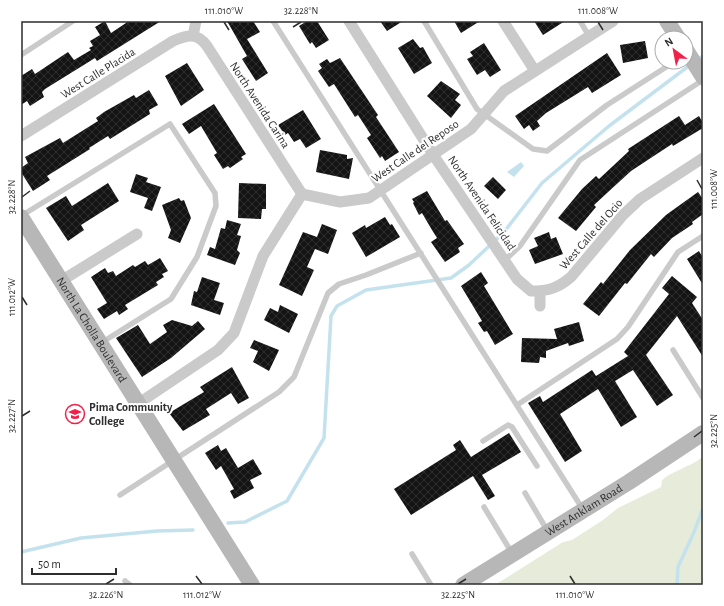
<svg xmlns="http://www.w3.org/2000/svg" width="724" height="606" font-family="'Alegreya Sans',sans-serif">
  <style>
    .grass { fill: #e6ecd9 }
    .water { fill: #c4e2ee }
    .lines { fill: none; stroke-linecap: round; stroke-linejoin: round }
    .stream { stroke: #c4e2ee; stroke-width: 3.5 }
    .building { fill: url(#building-cross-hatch) }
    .lane { stroke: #cacaca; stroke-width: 5.5 }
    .street { stroke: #cacaca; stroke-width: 11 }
    .secondary { stroke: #b7b7b7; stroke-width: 16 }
    .ticks { fill: none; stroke: #2d2d2d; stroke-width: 1.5 }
    .labels { text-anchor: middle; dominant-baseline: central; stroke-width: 4; stroke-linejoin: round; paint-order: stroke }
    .street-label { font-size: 12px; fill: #2d2d2d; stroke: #fff }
    .poi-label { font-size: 12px; font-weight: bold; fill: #2d2d2d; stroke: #fff; text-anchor: start }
    .neatline { fill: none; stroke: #2d2d2d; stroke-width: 1.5 }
    .ticks-label { font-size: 10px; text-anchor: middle; fill: #2d2d2d }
  </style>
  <defs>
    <pattern id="building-cross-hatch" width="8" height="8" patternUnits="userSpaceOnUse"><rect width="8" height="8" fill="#141414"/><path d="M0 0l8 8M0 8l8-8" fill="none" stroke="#2e2e2e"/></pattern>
  </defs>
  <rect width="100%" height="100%" fill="#fff"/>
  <path class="grass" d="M703,456V585H495L563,542L572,540L603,520L618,508L661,487C662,485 661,483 662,481C666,473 696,465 703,456Z"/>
  <path class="water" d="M521,162L524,166L514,177L507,172Z"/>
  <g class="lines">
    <path class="stream" d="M697,60L703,56
      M228,523L245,522L287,501L324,438L331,316L337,306L366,290L451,278L469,265L504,232L542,183L609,126L690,65
      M21,552L81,538L157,531L193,530
      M677,585L678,567L694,532L703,508"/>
  </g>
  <path class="building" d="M105,21L111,33L129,21H161L97,61L95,58L45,89L42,92L44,97L30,106L27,101L21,105V76L32,69L35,74L68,52L74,60L91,50L89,48L93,46L90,41L100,35L95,27Z
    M227,21H253L260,32L247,39L268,73L256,81L242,59L247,56Z
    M307,21H317L329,40L316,48L312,42L310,44L299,26Z
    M380,21H403L387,31Z
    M454,21H480L461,33Z
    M534,21H565L543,35Z
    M413,39L420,48L423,47L432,63L414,74L398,48Z
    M645,41L648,58L623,63L620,45Z
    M484,43L501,70L490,77L485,70L477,75L467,59L473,56L470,52Z
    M607,53L621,75L592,93L588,87L546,113L537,121L540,126L533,131L529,125L524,129L515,116Z
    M340,58L378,115L376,117L399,152L385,161L382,156L380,158L367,138L371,135L358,115L355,117L334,84L329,87L318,71L322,68L319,64L327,59L330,63Z
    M187,63L204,90L181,106L165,76Z
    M441,81L460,94L455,100L461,105L451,118L427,96Z
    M149,90L158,105L149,110L150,114L110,139L108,136L89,148L90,149L47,176L50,180L33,191L21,172V168L28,163L25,157L60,138L63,143L98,121L96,118L104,112L134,95L136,98Z
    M214,104L246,154L241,157L243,159L230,168L228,166L223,169L214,155L217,153L201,126L189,134L182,124Z
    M303,110L321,139L306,148L300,139L294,142L288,133L285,135L278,125Z
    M679,116L685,125L699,116L703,123V128L673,146L672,144L631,171L594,205L596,207L576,231L558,218L582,189L596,176L599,179L629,151L628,149Z
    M320,150L347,155V159L353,158L349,179L316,172Z
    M136,174L148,178L146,182L161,187L152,211L144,208L148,198L130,192Z
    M493,177L506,190L498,199L484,186Z
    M108,183L119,201L81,225L84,230L68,241L46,208L66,196L72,206Z
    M239,183L266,184V209H262L261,219L238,218Z
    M427,191L445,221L447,220L464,244L458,248L460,252L445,262L431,242L437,238L432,230L422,213L419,215L413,203L414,202L412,199Z
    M698,192L703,199V214L692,222L693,224L672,238L654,257L651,254L627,284L625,283L599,316L583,304L601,282L603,284L630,250L666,215Z
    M179,198L181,201L184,200L191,218L180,243L168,238L171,230L162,205Z
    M385,217L390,225L392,224L400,237L366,257L352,233L365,225L366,228Z
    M227,220L241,224L237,235L241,236L237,250L240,253L235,265L207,255L210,247L215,249L221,228L225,229Z
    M322,224L337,230L328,254L315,249L307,267L314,270L302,296L279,285L303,232L317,237Z
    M549,232L551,239L556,237L563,254L535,264L529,250L538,246L534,238Z
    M699,251L703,258V285L687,259Z
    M160,258L168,271L162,274L164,277L156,282L158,285L125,305L128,309L119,315L117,311L104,319L97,309L107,303L91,277L105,268L108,273L113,271L116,276L133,265L135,267L145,261L148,265Z
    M481,272L488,283L484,286L513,334L495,345L487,331L484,332L478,323L482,321L461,286Z
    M672,276L697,297L692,303L703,320V357L677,316L646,355L673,395L657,406L633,370L615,381L637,417L621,427L598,389L560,414L582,451L565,462L528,403L540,396L543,402L592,370L596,376L628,356L624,352L669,294L662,288Z
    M202,277L220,283L214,300L224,303L220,315L191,305L194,291L197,292Z
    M280,305L298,314L289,333L264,320L270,308L278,312Z
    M172,320L192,326L198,321L205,329L171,358L142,377L116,338L138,325L150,344L167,332L163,325Z
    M579,322L584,341L569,346L568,343L546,351V358L540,357L539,363L521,362L522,338L557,339L554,329Z
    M254,340L279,350L269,371L253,362L258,351L250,348Z
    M232,367L249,398L238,404L231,393L206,409L210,415L183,431L169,413L204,392L200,387Z
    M509,433L521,452L482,475L495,496L488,500L473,476L411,515L394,489L456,450L453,445L460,440L471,457Z
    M218,445L221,451L226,448L238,468L253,459L262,474L250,480L254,488L234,499L230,491L234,489L221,466L216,470L205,453Z"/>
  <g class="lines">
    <path class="lane" d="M273,21L582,508
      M424,21L477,109L533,149L547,151L607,105L674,62
      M580,21L589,36
      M21,55L73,21
      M21,216L170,124L215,193L216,206L197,257L171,299L101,343
      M505,260L520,246L580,160L703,80
      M673,350L703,398
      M517,405L617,339L628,327L678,252L703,236
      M483,441L508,425L512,427L537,466
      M525,493L547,530
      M120,495L279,392L294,377L328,293L339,284L366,275L421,253
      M484,507L512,553
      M412,554L431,585
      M125,581L130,585"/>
    <path class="street" d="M349,21L434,156L517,279L531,291C549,291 558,288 571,277L623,215L640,199L703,158
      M503,21L535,71
      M193,36L196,21
      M21,136L173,41C187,35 197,32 207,46L302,194
      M61,281L137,234
      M540,291V306
      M139,403L218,350L234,333L263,256L302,194L340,202L369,198L471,129L504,91L613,21"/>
    <g class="secondary">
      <path d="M667,21L678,38"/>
      <path d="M686,50L703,77"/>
      <path id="s1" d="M21,217L252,585"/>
      <path id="s2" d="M463,585L629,482L703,433"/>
    </g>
  </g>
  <path class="ticks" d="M224,22L229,30M598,22L603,30M293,27L301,22M697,180L702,189M22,197L30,191M22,297L27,305M22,416L30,411M694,437L702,431M196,576L202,584M570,576L575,584M106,584L114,579M458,584L466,579"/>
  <defs>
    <g id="university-ring" transform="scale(1)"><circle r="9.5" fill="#fff" stroke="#f22149" stroke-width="1.5"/><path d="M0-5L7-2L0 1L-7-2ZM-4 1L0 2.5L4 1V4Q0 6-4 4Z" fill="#f22149"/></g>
  </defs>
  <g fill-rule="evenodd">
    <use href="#university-ring" x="75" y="414"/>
  </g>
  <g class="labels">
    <g class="street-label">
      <text transform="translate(98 73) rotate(-32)">West Calle Placida</text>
      <text transform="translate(260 105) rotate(57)">North Avenida Carina</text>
      <text transform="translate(415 151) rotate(-34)">West Calle del Reposo</text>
      <text transform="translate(482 203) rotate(56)">North Avenida Felicidad</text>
      <text transform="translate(591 234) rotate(-49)">West Calle del Ocio</text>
      <text stroke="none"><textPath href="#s1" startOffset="133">North La Cholla Boulevard</textPath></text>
      <text stroke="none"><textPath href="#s2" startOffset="142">West Anklam Road</textPath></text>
    </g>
    <g class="poi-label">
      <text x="89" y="407">Pima Community<tspan x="89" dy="14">College</tspan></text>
    </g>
  </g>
  <rect width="724" height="606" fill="none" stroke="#ffffff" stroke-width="44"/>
  <g transform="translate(674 50) rotate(328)"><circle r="19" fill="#ffffff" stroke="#ababab"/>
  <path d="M0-3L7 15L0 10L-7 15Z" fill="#f22149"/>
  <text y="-6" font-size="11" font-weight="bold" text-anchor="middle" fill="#2d2d2d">N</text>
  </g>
  <path d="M32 568v6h84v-6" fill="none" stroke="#2d2d2d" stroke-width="2"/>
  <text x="38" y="568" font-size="12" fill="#2d2d2d" stroke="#ffffff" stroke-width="3" paint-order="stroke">50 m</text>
  <rect x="22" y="22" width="680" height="562" class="neatline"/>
  <g class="ticks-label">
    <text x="224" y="14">111.010°W</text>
    <text x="301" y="14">32.228°N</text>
    <text x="598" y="14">111.008°W</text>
    <text transform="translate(713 189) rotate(-90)" y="4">111.008°W</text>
    <text transform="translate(11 197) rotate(-90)" y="4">32.228°N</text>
    <text transform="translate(11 297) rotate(-90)" y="4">111.012°W</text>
    <text transform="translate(11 416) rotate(-90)" y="4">32.227°N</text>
    <text transform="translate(713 431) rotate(-90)" y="4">32.225°N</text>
    <text x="106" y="598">32.226°N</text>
    <text x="202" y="598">111.012°W</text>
    <text x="458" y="598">32.225°N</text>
    <text x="575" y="598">111.010°W</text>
  </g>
</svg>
